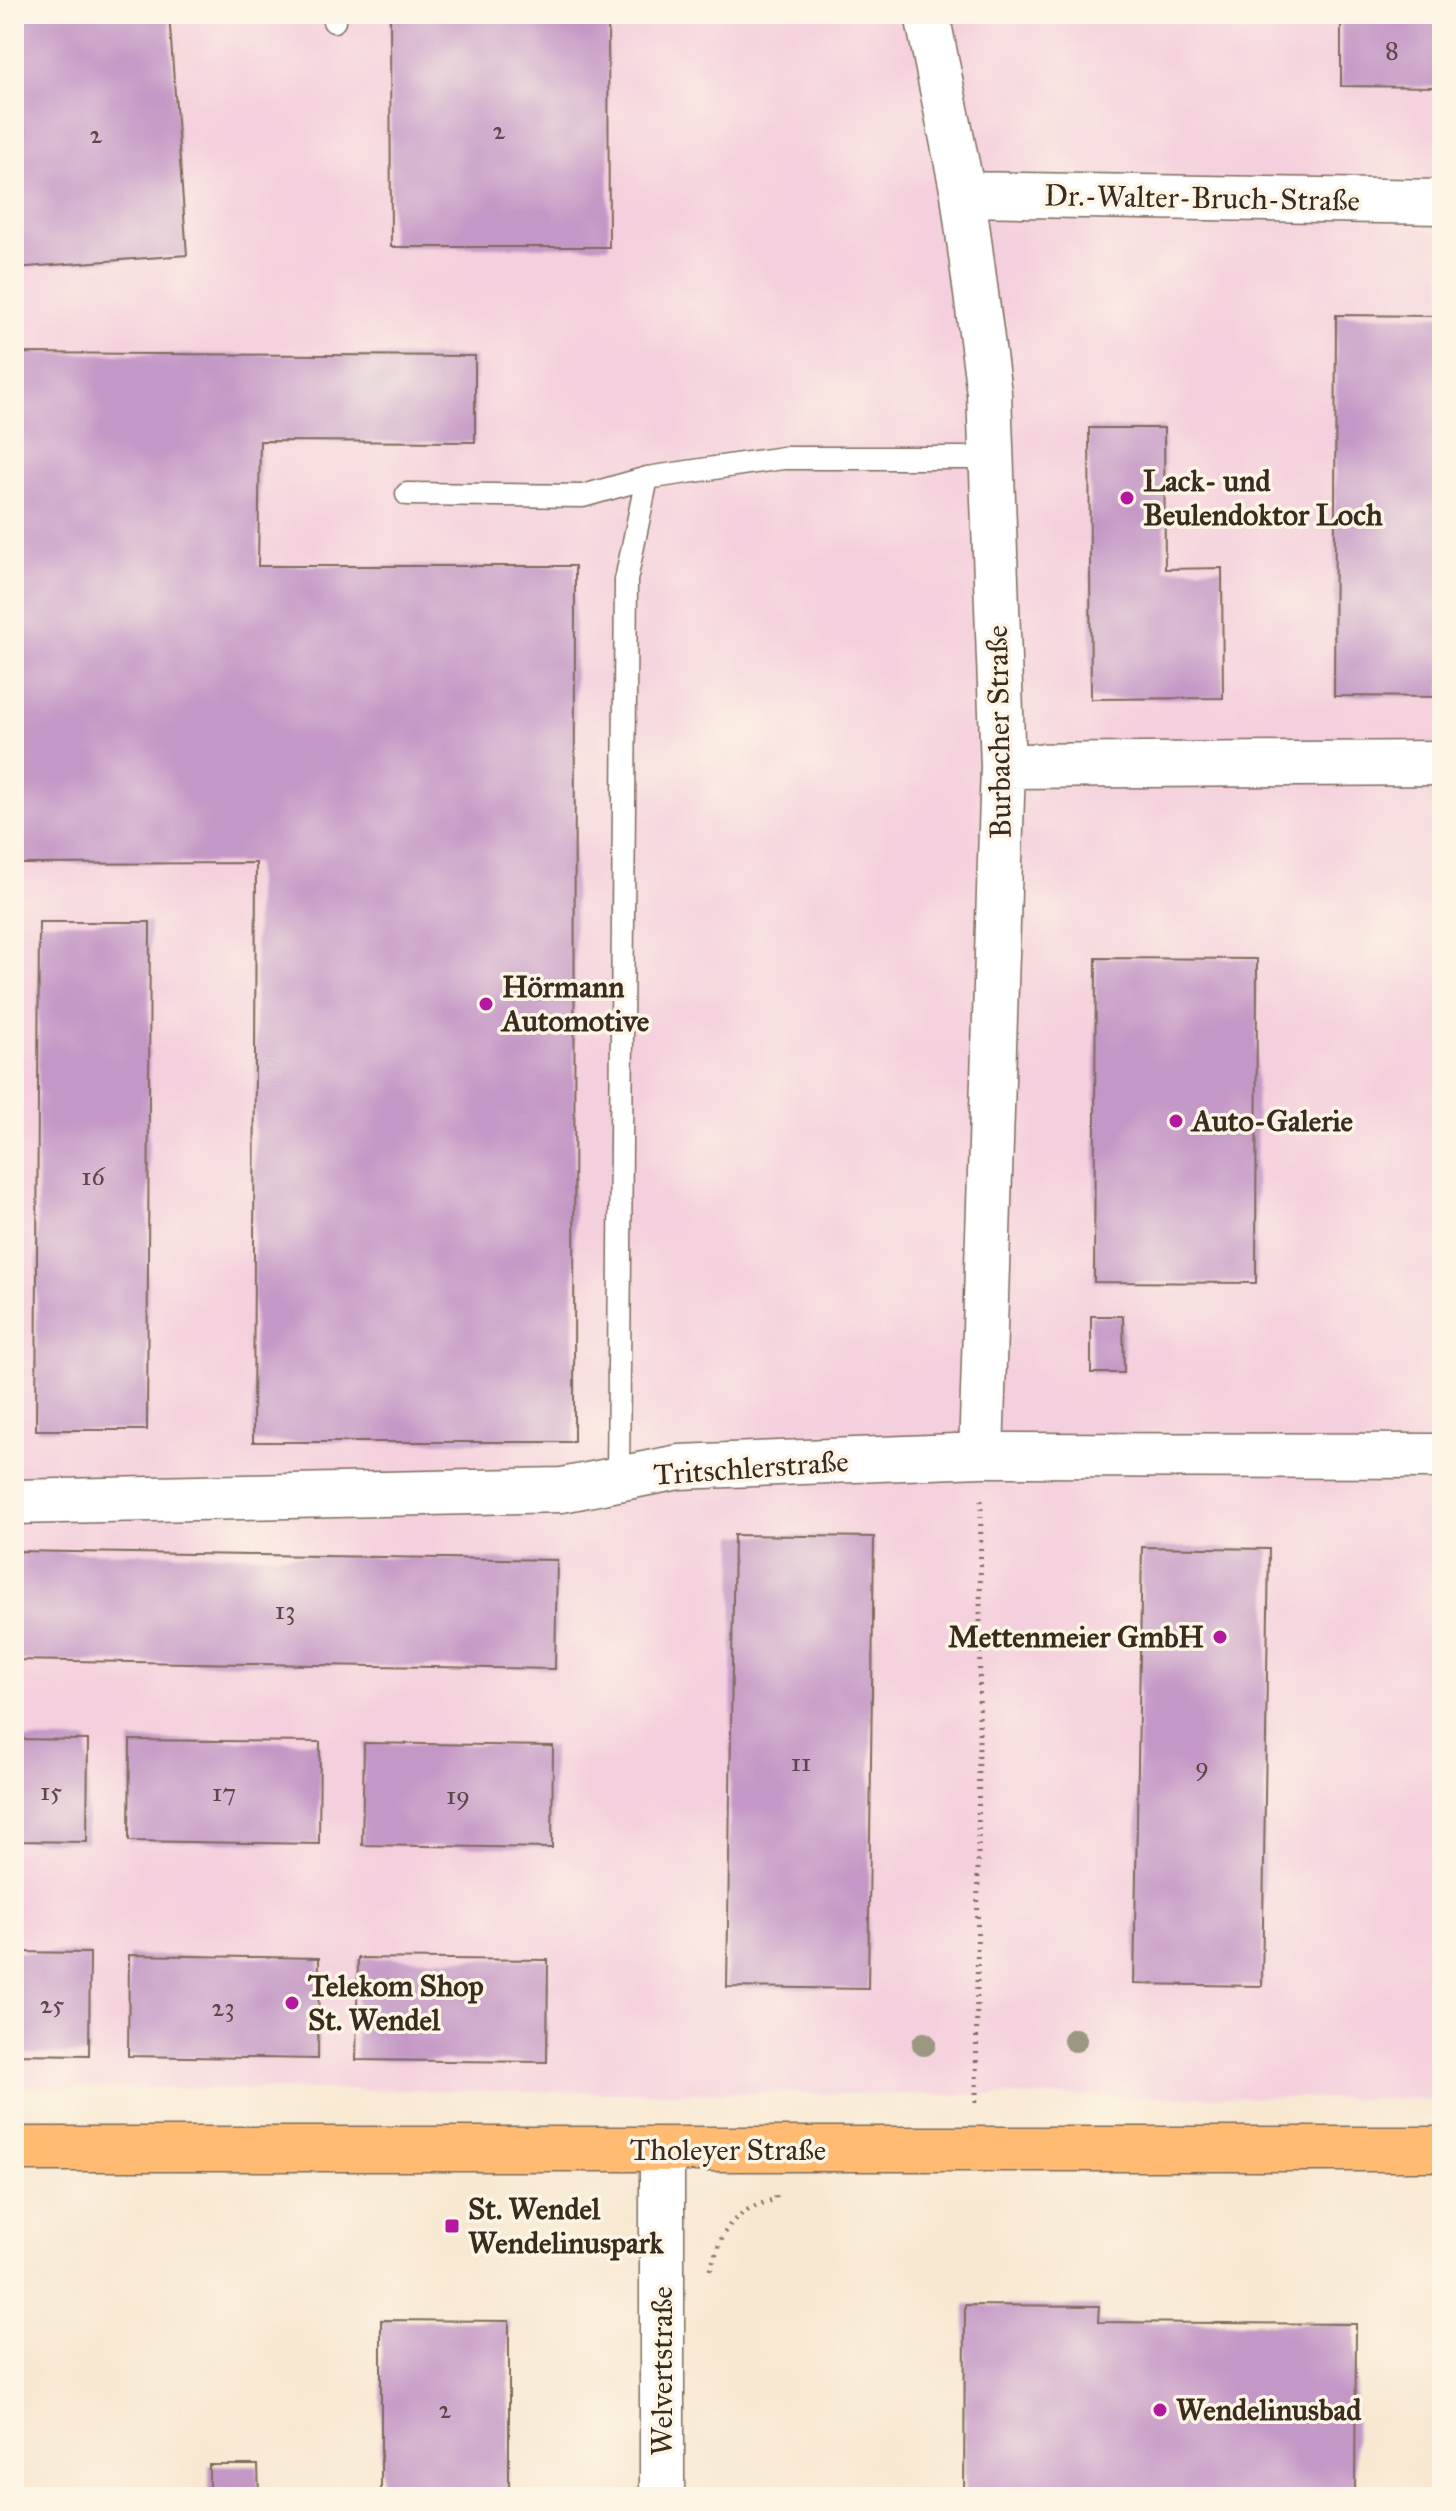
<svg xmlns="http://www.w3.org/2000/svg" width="1456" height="2511" font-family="'IM FELL Great Primer',serif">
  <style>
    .built { fill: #f4cfdd }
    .building { fill: #c498c6 }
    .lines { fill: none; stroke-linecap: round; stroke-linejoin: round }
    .service-casing { stroke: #7d6c5d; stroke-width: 25 }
    .minor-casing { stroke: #7d6c5d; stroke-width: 47 }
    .primary-casing { stroke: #7d6c5d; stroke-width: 47 }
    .path { stroke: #7d6c5d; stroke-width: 5; stroke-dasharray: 2 6; stroke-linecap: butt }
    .service { stroke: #fff; stroke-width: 22 }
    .minor { stroke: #fff; stroke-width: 44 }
    .primary { stroke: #ffbb71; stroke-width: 44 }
    .tree { fill: #9a9881 }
    .poi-dot { fill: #b5179e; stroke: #fcf5e5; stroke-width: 3 }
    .labels { text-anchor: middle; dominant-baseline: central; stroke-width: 7; stroke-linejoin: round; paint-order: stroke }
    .number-label { font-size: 26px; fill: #5d4648 }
    .street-label { font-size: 30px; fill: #3b2a1e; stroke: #fcf5e5 }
    .poi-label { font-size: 30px; font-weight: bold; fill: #3b2a1e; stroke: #fcf5e5; text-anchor: start }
  </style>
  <rect width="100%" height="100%" fill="#fcf5e5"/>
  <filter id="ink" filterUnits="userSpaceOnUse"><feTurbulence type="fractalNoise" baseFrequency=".0125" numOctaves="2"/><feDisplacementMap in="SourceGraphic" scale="16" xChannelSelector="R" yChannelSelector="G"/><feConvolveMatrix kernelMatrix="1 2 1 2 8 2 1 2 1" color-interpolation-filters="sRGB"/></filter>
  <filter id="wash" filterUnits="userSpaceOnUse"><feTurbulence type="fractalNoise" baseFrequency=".006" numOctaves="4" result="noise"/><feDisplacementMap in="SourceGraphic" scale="32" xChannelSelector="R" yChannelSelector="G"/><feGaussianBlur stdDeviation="1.8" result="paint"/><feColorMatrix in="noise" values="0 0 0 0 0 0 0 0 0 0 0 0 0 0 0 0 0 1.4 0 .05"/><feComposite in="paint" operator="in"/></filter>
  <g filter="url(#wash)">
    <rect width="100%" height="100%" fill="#f8e8d2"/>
    <path class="built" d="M14,14H1442V2099L14,2087Z"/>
    <g id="blocks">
      <path class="building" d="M14,14H169L187,255L14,268Z
        M390,14H608L609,247H391Z
        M1341,14H1442V87L1341,86Z
        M1336,315L1442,316V697L1334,696Z
        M16,353L475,356V442L260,441L258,566H575L574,1442H253L256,863L14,864V439Z
        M1089,428H1164L1165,569L1222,568L1223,698L1091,699Z
        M39,922H150L147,1430H36Z
        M1096,958L1257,959L1256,1283L1094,1282Z
        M1091,1316H1123L1124,1373H1091Z
        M734,1535L874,1537L868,1989L727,1987Z
        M1142,1547L1269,1549L1262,1986L1134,1984Z
        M14,1551L557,1560L555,1669L14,1660Z
        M14,1739L88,1740L87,1842L14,1841Z
        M130,1740L320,1742L319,1844L129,1841Z
        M364,1743L553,1746L552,1848L362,1845Z
        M14,1952L90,1953L89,2055L14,2054Z
        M129,1955L319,1958L318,2059L128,2056Z
        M358,1958L548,1960L547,2062L356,2060Z
        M965,2305L1099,2306L1098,2322L1356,2324L1355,2497H964Z
        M381,2320L509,2321V2497H381Z
        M209,2465H258L259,2497H209Z"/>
    </g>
  </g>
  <g filter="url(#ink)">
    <use href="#blocks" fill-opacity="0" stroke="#7d6c5d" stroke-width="2"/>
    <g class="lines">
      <g class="service-casing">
        <path id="service" d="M334,14V21
          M407,494L583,496L647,478L783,458H992
          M618,1479L626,580L647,478"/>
      </g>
      <g class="minor-casing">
        <path id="minor" d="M927,14L963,194L989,393L1003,766L981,1455
          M963,194L1442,202
          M1003,766L1442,763
          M14,1502L562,1490L679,1467L981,1455L1442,1456
          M662,2497V2150"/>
      </g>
      <g class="primary-casing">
        <path id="primary" d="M14,2149H1442"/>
      </g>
      <path class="path" d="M976,2102L981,1500
        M710,2270C725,2226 730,2213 776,2199V2193"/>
      <use href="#service" class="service"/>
      <use href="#minor" class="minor"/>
      <use href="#primary" class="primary"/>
    </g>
    <g class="tree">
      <circle cx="1075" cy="2040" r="12"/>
      <circle cx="924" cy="2044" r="12"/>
    </g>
  </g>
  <g class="poi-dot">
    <circle cx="1127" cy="498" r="8"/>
    <circle cx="486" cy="1004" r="8"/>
    <circle cx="1176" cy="1121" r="8"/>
    <circle cx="1220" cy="1637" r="8"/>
    <circle cx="292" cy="2003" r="8"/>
    <rect x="444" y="2218" width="16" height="16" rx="4"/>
    <circle cx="1160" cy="2410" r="8"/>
  </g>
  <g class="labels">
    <g class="number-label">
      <text x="1392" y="50">8</text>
      <text x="499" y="130">2</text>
      <text x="96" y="134">2</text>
      <text x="93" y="1176">16</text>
      <text x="285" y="1610">13</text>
      <text x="801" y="1762">11</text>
      <text x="1202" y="1766">9</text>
      <text x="51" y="1791">15</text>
      <text x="224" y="1792">17</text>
      <text x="458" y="1795">19</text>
      <text x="52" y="2004">25</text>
      <text x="223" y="2007">23</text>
      <text x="445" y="2409">2</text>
    </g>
    <g class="street-label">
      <text transform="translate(1202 198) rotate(1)">Dr.-Walter-Bruch-Straße</text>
      <text transform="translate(999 732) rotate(-91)">Burbacher Straße</text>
      <text transform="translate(751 1468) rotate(-4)">Tritschlerstraße</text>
      <text x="728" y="2150">Tholeyer Straße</text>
      <text transform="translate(662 2371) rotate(-90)">Welvertstraße</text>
    </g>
    <g class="poi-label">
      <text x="1143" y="481">Lack- und<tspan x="1143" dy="34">Beulendoktor Loch</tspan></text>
      <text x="502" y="987">Hörmann<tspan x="502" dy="34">Automotive</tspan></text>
      <text x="1192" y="1121">Auto-Galerie</text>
      <text x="1204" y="1637" text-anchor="end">Mettenmeier GmbH</text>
      <text x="308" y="1986">Telekom Shop<tspan x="308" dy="34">St. Wendel</tspan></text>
      <text x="468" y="2209">St. Wendel<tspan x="468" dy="34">Wendelinuspark</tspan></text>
      <text x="1176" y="2410">Wendelinusbad</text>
    </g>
  </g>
  <rect width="1456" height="2511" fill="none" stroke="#fcf5e5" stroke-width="48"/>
</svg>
